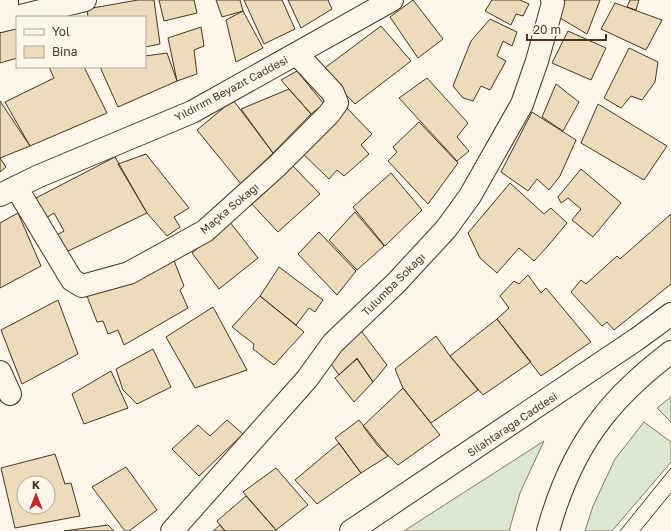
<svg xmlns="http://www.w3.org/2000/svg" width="671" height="531" font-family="'Golos Text',sans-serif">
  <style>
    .grass { fill: #dce7d0; stroke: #887966 }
    .building { fill: #ecdcbc; stroke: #4a3520; fill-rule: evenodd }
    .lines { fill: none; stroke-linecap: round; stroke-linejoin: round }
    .minor-casing { stroke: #4a3520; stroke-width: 24 }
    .primary-casing { stroke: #4a3520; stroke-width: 24 }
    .minor { stroke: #fbf6e9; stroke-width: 22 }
    .primary { stroke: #fbf6e9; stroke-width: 22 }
    .tram { stroke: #4a3520; stroke-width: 1 }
    .labels { text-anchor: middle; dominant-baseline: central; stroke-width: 3; stroke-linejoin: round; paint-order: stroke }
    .street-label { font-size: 11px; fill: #4a3520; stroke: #fbf6e9 }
  </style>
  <rect width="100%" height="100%" fill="#fbf6e9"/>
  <path class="grass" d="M671,397V422L657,408Z
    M644,422L671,442V462L612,531H585L593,506L615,459Z
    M544,441L520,493L509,531H404Z"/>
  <path class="building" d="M138,0H154L160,44L145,47V17H88L87,9Z
    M159,0H194L197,13L164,21Z
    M216,0H240L243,11L222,17Z
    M244,0H282L295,29L264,44Z
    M288,0H328L332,9L301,28Z
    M413,0L443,39L418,58L390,17Z
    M492,0H520L529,4L523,16L516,14L511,25L485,11Z
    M556,0H600L587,34L555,15Z
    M630,0H639L636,10L627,7Z
    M615,3L662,20L646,50L601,29Z
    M243,11L263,48L236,62L226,20Z
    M490,19L517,32L512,46L503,41L497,56L506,61L490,90L481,86L473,101L463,98L453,86L471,41Z
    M17,25V58L0,63V29Z
    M381,26L411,61L355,104L322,70Z
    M201,27L204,46L194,50L197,74L177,81L168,38Z
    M568,31L606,48L591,80L552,63Z
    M629,48L658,62L655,82L642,100L631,96L621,108L604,98Z
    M167,53L177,81L118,107L100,67H145V56Z
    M49,67H84L107,113L30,146L5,102L54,78Z
    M297,71L324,104L311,114L281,80Z
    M427,78L468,123L457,137L469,151L457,161L399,98Z
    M556,84L579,102L563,131L542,117Z
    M289,89L311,114L273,153L241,109Z
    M233,100L273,153L241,184L197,130Z
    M0,101L30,146L0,158Z
    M598,104L667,146L644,180L581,143Z
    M344,105L372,134L361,145L369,154L344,176L337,170L329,179L299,150Z
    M532,112L576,140L560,176L549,190L537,179L528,191L501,172Z
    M419,122L458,163L428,204L388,161L397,152L393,147Z
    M146,154L189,208L174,217L180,227L167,236L147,213L118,164Z
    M115,157L147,213L62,254L55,236L64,231L54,213L46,218L36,198Z
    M0,158L6,167L0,172Z
    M291,164L320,194L278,232L250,202Z
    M581,169L600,185L621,203L593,237L572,220L581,209L568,198L561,203L558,197Z
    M391,173L422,210L385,246L353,207Z
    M510,183L544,214L551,208L567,223L547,247L534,261L519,248L497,273L480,258L468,233Z
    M355,212L384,246L357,270L329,240Z
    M18,213L41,266L0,288V223Z
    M671,214V284L614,330L607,322L602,326L571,292L581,280L586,284L617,256L620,259Z
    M229,221L258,258L219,289L192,253Z
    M319,232L356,271L337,295L298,254Z
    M173,258L184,286L180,290L188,308L124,345L118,330L108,334L103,321L97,322L87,296Z
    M279,267L323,300L315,312L309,308L296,325L260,296Z
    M528,275L541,293L546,288L591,342L541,376L497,319L509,308L500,296L514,281L519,284Z
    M260,296L304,332L274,365L253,349L254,344L232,327Z
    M58,300L78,354L22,384L1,330Z
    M213,307L247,370L195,388L166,337Z
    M497,319L531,362L483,395L450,356Z
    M359,328L387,365L373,382L357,358L339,375L329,361Z
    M436,336L450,356L478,390L431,423L403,388L395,369Z
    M153,349L171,387L137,404L123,390L116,369Z
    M357,359L373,382L354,402L335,378Z
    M111,371L128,408L84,424L72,394Z
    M403,388L440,435L398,465L378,446L363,426Z
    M227,420L243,434L199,476L172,449L198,425L210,436Z
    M359,420L388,456L361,473L335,438Z
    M339,443L361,473L317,504L295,480Z
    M55,454L65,484L71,483L80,516L15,528L1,468ZM24,483H48V507H24Z
    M126,467L157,510L129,531H125L92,487Z
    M276,468L308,505L276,530L243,492Z
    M246,496L276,530V531H225L217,521Z
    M108,525L114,531H64Z
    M220,525L225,531H213Z"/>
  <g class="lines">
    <g class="minor-casing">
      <path id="minor" d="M7,19V0
        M0,21L85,0
        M16,187L72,280L82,286L129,273L205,231L277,166L329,114L337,103L333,93L297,54
        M0,195L39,176L192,112L392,0
        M0,372L10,394
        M172,531L307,379L333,343L396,283L446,229L470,196L522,104L537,61L553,3L552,0"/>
    </g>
    <g class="primary-casing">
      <path id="primary" d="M351,531L567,386L637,339L671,314
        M548,531C559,491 576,451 602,418C621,393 646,371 671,352"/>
    </g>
    <use href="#minor" class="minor"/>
    <use href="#primary" class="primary"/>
    <path class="tram" d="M620,531L671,468
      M640,531L671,493"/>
  </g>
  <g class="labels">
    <g class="street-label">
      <text transform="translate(231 88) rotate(-28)">Yıldırım Beyazıt Caddesi</text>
      <text transform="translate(229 208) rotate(-40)">Maçka Sokağı</text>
      <text transform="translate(393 284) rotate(-45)">Tulumba Sokağı</text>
      <text transform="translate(512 424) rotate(-34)">Silahtarağa Caddesi</text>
    </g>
  </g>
  <rect x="16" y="16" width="130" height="52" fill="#fbf6e9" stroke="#b4a999"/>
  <rect x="24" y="29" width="20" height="6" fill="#fbf6e9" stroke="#b4a999"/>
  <text x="52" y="36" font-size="12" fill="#4a3520">Yol</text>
  <rect x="24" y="46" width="20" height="12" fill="#ecdcbc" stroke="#b4a999"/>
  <text x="52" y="56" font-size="12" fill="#4a3520">Bina</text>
  <g transform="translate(36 495)"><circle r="19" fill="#fbf6e9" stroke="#b4a999"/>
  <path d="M0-3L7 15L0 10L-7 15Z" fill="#c62828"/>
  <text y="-6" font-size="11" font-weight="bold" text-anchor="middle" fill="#4a3520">K</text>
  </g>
  <path d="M527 34v6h79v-6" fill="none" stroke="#4a3520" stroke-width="2"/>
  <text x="533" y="34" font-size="12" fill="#4a3520" stroke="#fbf6e9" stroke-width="3" paint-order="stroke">20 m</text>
</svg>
